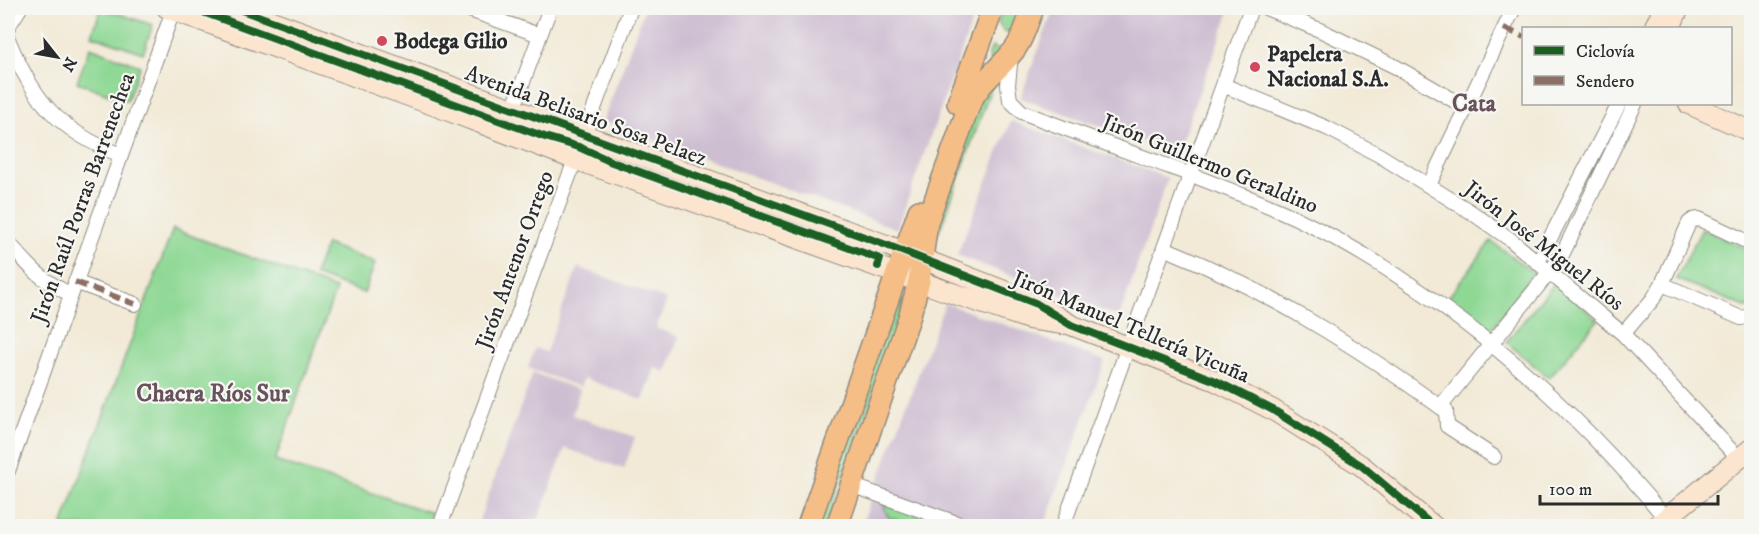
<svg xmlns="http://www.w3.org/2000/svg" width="1759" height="534" font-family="'IM FELL DW Pica',serif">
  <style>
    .industrial { fill: #cebed1 }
    .green { fill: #8ed894; stroke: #5c8260; stroke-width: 1.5 }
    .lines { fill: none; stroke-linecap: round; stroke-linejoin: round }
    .street-casing { stroke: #8e8a81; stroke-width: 16 }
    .secondary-casing { stroke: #8e8a81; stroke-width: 22 }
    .primary-casing { stroke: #8e8a81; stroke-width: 24 }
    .street { stroke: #fff; stroke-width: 14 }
    .secondary { stroke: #fbe5cf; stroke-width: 20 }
    .primary { stroke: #f6be87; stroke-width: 21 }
    .quiet { stroke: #8d6e63; stroke-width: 6; stroke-dasharray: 12 6; stroke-linecap: butt }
    .cycleway-casing { stroke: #f6f6f2; stroke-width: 11 }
    .cycleway { stroke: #1b5e20; stroke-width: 8 }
    .poi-dot { fill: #d1495b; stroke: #f6f6f2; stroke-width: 2 }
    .labels { text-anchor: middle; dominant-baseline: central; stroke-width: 4.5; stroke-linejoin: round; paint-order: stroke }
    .poi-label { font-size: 22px; font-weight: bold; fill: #2b2b2b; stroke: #f6f6f2; text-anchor: start }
    .street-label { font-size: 22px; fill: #2b2b2b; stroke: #f6f6f2 }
    .neighbourhood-label { font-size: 24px; font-weight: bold; fill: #68535c; stroke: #f6f6f2 }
  </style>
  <rect width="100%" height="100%" fill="#f6f6f2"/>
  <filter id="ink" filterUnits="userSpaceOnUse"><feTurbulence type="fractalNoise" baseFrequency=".0167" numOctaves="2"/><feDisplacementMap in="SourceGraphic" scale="12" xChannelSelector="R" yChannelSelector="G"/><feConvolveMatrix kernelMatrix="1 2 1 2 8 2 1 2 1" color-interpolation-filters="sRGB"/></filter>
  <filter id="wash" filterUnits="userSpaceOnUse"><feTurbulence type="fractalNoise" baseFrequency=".008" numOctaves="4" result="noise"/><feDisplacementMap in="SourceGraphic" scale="24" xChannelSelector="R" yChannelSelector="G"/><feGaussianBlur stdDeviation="1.35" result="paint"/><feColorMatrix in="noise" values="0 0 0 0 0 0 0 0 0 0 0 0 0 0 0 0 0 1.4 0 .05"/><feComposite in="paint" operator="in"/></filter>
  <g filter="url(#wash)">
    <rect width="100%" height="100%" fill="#f2ead7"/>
    <path class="industrial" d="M645,8H977L897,229L603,121Z
      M1054,8H1231L1176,153L1020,98Z
      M1011,121L1168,178L1119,317L957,255Z
      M578,267L667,300L656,328L679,337L666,372L655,368L643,400L584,378L580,387L528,368L535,348L546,352Z
      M945,303L1105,361L1044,526H861Z
      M533,373L580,390L572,415L635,437L624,469L565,448L536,526H477Z"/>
    <path class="green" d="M101,8L153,25L143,53L92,35Z
      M198,8H213L548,129L545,137L209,15Z
      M1004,8H1020L1015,28L1009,33L1004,32L998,23Z
      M90,47L140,66L127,101L77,82Z
      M992,47L1004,52L942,225L937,234L932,232L990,69L989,53Z
      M597,151L619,154L883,252L880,259L621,165Z
      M173,229L336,289L275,461L432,513L427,526H62Z
      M1702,229L1751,251V305L1748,308L1676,279Z
      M1491,241L1534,273L1490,331L1447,299Z
      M326,244L375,263L364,293L314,275Z
      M1555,283L1598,320L1549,378L1506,342Z
      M903,299L900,320L825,526H813L891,313Z
      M883,503L927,519L912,526L888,517Z"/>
  </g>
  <g filter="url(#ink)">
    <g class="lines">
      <g class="street-casing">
        <path id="street" d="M464,8L539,35
          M1266,8L1322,31L1396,67L1467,108
          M8,27L20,8
          M8,39C33,100 58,131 121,155
          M1011,54L1008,85L1010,100L1022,112C1071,131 1121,149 1170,167C1213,183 1255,199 1296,218C1439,288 1566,397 1666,519
          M1223,85L1327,128L1379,155L1471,212L1511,240L1623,334L1739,459
          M513,109L550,8
          M1429,185L1514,8
          M8,242C27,264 43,283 71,294
          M1164,248C1267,290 1356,346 1446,411L1447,426L1494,457
          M1538,262L1619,104
          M75,282L135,304
          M1662,284L1741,318L1752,316
          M1623,334L1653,299L1662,284L1689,223L1693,220L1699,219L1752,244
          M1440,407L1560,259L1635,104
          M8,471L174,8
          M851,485L965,526
          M440,526L631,8
          M1063,526L1251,8"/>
      </g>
      <g class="secondary-casing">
        <path id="secondary" d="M167,8L436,106L574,159L946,291L1029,319L1063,324
          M236,8L889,246L1035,303L1071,325L1216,381L1273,410L1362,466L1433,526
          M1654,28L1664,8
          M1670,28L1679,8
          M1689,104L1752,132
          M1657,526L1752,448"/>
      </g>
      <g class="primary-casing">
        <path id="primary" d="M958,103L993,8
          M808,526L919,211
          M837,526L909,318L919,281L927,222L970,103C980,82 996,72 1010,55C1022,43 1027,23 1033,8"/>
      </g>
      <use href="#street" class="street"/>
      <use href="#secondary" class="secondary"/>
      <use href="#primary" class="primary"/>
      <path class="quiet" d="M1504,28L1524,37
        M75,282L135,304"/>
      <g class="cycleway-casing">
        <path id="cycleway" d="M192,8L545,137L579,147L612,162L880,259L878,266
          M236,8L889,246L1035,303L1071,325L1216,381L1273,410L1362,466L1433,526"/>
      </g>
      <use href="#cycleway" class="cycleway"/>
    </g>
  </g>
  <g class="poi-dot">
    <circle cx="382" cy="41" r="6"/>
    <circle cx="1255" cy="67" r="6"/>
  </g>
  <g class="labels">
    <g class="poi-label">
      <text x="394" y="41">Bodega Gilio</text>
      <text x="1267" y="54">Papelera<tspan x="1267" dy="25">Nacional S.A.</tspan></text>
    </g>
    <g class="street-label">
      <text transform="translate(586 116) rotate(20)">Avenida Belisario Sosa Pelaez</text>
      <text transform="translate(1210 164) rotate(22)">Jirón Guillermo Geraldino</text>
      <text transform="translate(83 198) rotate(-70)">Jirón Raúl Porras Barrenechea</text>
      <text transform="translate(1544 246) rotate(38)">Jirón José Miguel Ríos</text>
      <text transform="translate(515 260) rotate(-70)">Jirón Antenor Orrego</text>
      <text transform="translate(1131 327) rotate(23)">Jirón Manuel Tellería Vicuña</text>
    </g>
    <g class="neighbourhood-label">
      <text x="1474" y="104">Cata</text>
      <text x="213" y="394">Chacra Ríos Sur</text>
    </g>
  </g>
  <rect width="1759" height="534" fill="none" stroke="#f6f6f2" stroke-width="30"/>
  <rect x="1522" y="27" width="210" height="78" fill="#f6f6f2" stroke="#a5a5a2" stroke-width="1.5"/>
  <rect x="1534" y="46" width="30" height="9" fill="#1b5e20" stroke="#a5a5a2" stroke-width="1.5"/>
  <text x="1576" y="57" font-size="18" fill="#2b2b2b">Ciclovía</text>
  <rect x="1534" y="76" width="30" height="9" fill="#8d6e63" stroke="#a5a5a2" stroke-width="1.5"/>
  <text x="1576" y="87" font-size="18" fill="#2b2b2b">Sendero</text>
  <g transform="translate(57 57) rotate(121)" stroke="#f6f6f2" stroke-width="4.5" paint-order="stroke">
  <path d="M0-4.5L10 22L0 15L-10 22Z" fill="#2b2b2b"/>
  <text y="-9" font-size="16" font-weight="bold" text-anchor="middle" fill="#2b2b2b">N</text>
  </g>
  <path d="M1540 495v9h178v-9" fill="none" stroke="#2b2b2b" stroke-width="3"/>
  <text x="1549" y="495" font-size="18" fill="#2b2b2b" stroke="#f6f6f2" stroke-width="4.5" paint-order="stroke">100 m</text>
</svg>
